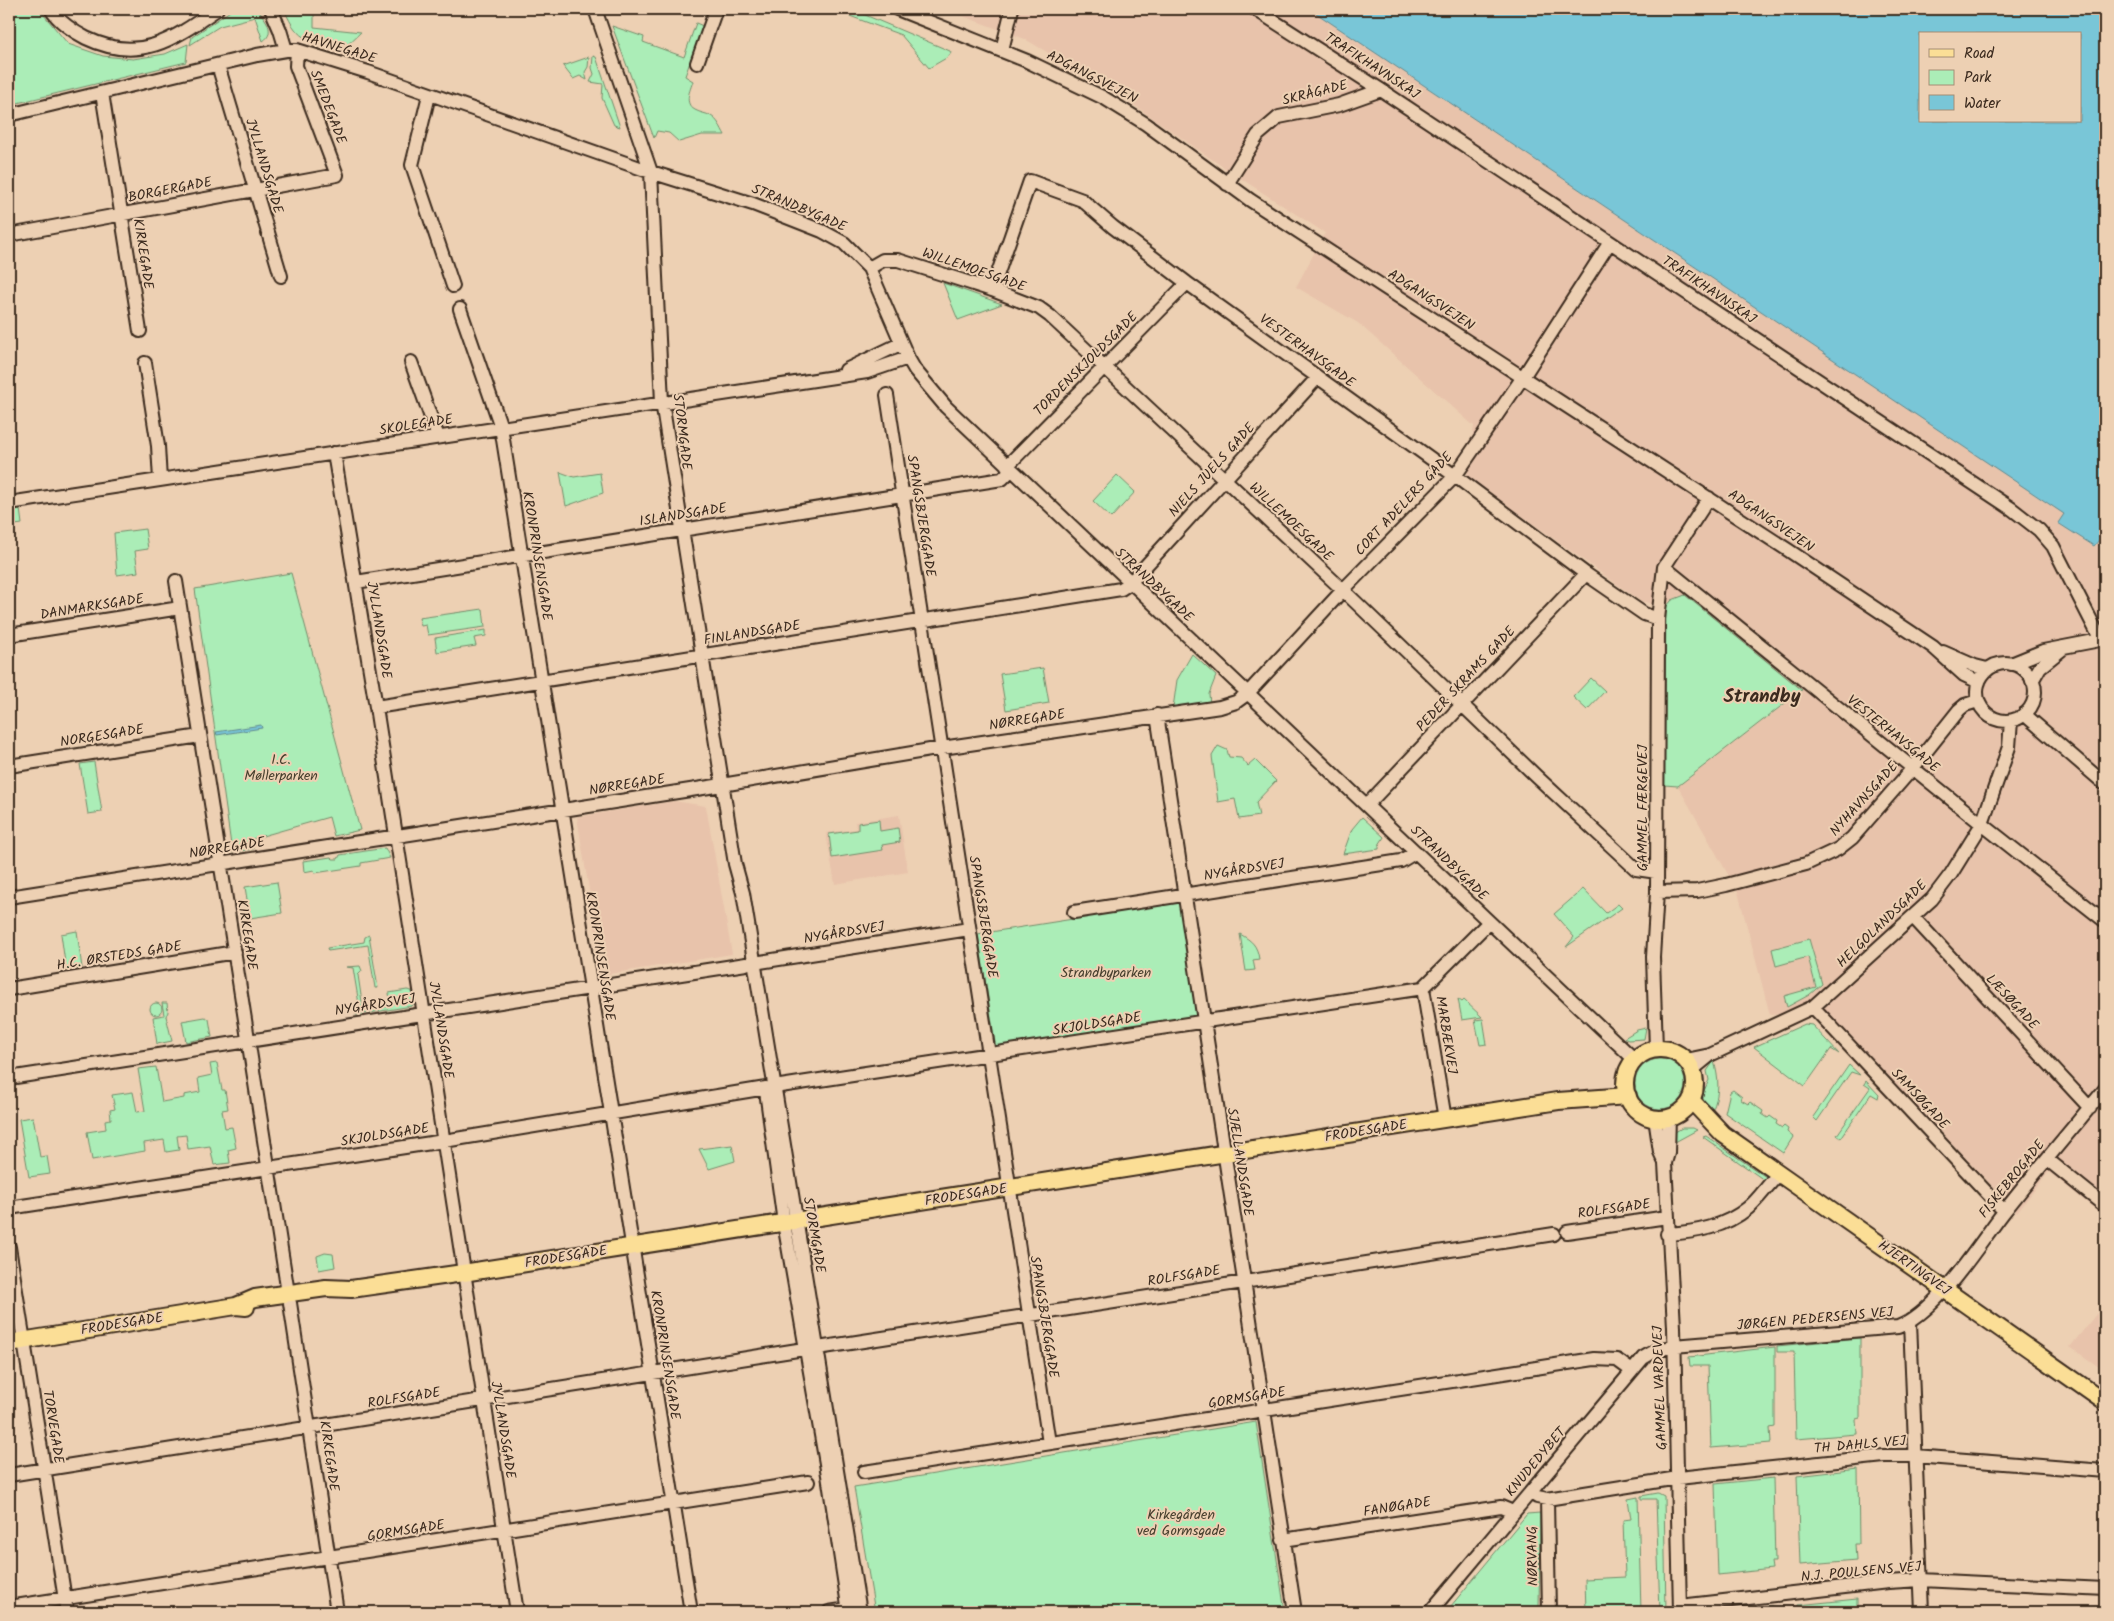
<svg xmlns="http://www.w3.org/2000/svg" width="2114" height="1621" font-family="Kalam,sans-serif">
  <style>
    .built { fill: #e8c3ab }
    .green { fill: #abedb7; stroke: #738c6a }
    .water { fill: #79c6d7; stroke: #60888d; fill-rule: evenodd }
    .lines { fill: none; stroke-linecap: round; stroke-linejoin: round }
    .minor-casing { stroke: #3b2a1e; stroke-width: 16 }
    .major-casing { stroke: #3b2a1e; stroke-width: 20 }
    .minor { stroke: #edd0b3; stroke-width: 12 }
    .major { stroke: #fbde96; stroke-width: 16 }
    .labels { text-anchor: middle; dominant-baseline: central; stroke-width: 4; stroke-linejoin: round; paint-order: stroke }
    .street-label { font-size: 14px; fill: #3b2a1e; stroke: #edd0b3 }
    .park-label { font-size: 14px; fill: #463e2d; stroke: #edd0b3 }
    .district-label { font-size: 19px; font-weight: bold; fill: #3b2a1e; stroke: #edd0b3 }
  </style>
  <rect width="100%" height="100%" fill="#edd0b3"/>
  <filter id="ink" filterUnits="userSpaceOnUse"><feTurbulence type="fractalNoise" baseFrequency=".02" numOctaves="2"/><feDisplacementMap in="SourceGraphic" scale="10" xChannelSelector="R" yChannelSelector="G"/><feConvolveMatrix kernelMatrix="1 2 1 2 8 2 1 2 1" color-interpolation-filters="sRGB"/></filter>
  <g filter="url(#ink)">
    <path class="built" d="M944,9H1310L2065,514L2058,523L2094,546L2105,533V1217L2049,1172L2017,1212L1827,1012L1770,1015L1738,892L1678,786L1802,690L1672,600L1666,607L1640,601L1467,476L1474,426L1358,323L1296,287L1325,233L1223,167L1124,98L1025,39Z
      M674,801L706,806L732,954L603,975L577,817Z
      M899,815L908,872L835,884L826,833L856,829L855,822Z
      M2105,1303V1371L2070,1347Z"/>
    <path class="green" d="M9,9H39L68,44L103,56L133,59L165,54L188,44L186,62L9,105Z
      M233,9L257,10C266,18 276,33 263,41L255,17L220,26L190,45L192,37Z
      M284,9L314,10V27L361,32L344,48C308,39 300,45 284,9Z
      M753,9H789L769,15Z
      M831,9H851L950,51L951,53L948,57L929,68L901,35Z
      M696,23L703,26L685,76L693,81C690,91 683,103 695,110C700,113 706,113 711,116C718,120 721,128 725,135H702L679,142L669,133L657,131L654,138L612,26L644,37L643,42L684,57Z
      M593,56L596,57L620,127L614,125L602,98L603,84L590,82L594,74L592,68Z
      M589,57L588,67L585,72L587,80L580,76L573,79L563,66Z
      M943,283L1002,304L958,320Z
      M560,472L574,477L600,473L603,493L566,506Z
      M1117,475L1135,492L1111,518L1093,501Z
      M20,509L22,524L9,526V510Z
      M145,529L148,549L135,551L138,572L117,575L114,533Z
      M291,573L360,830L334,836L329,817L252,839L253,849L232,852L195,589Z
      M1685,595L1802,690L1678,786L1664,785L1666,607L1672,600Z
      M483,609L485,627L428,635L426,625L421,626L419,618Z
      M486,630V636L474,638L476,646L437,652L435,638Z
      M1192,654L1216,676L1209,694L1210,704L1173,708L1177,680Z
      M1043,668L1049,703L1006,710L1000,674Z
      M1591,678L1605,691L1587,710L1573,697Z
      M1218,746L1227,750L1229,757L1241,758L1248,766L1255,760L1276,781L1256,802L1259,816L1239,819L1235,799L1218,802L1212,756Z
      M94,762L102,812L88,814L80,764Z
      M1362,817L1384,837L1379,845V849L1343,854L1352,829Z
      M879,820L880,831L898,828L900,842L882,845L883,850L832,858L829,834L858,830V823Z
      M385,848L390,858L361,863V866L315,873L314,870L304,872L303,861L331,857L333,859H338L340,855Z
      M277,882L282,913L250,918L245,887Z
      M1583,889L1606,913L1618,904L1622,908L1566,947L1574,937L1554,914Z
      M1181,902L1198,1018L996,1049L978,934Z
      M77,931L82,968L66,970L61,934Z
      M1240,934C1252,941 1257,945 1259,959L1253,960L1255,970L1246,971Z
      M369,935L378,988H375L368,945L328,951L327,948L364,942L365,937Z
      M1809,939L1822,984L1809,995L1787,1007L1784,996L1816,987L1808,957L1776,966L1772,949Z
      M360,966L362,971L358,975L363,1009L360,1010L353,968L346,967Z
      M407,990L412,991L414,1003L412,1006L356,1015V1012L391,1006L389,993Z
      M1458,999L1462,1002L1464,1000L1482,1017L1462,1020Z
      M150 1009a6 6 0 1 1 12 0a6 6 0 1 1-12 0Z
      M162,1003H167L168,1012L166,1016L172,1041L157,1044L153,1017L164,1015Z
      M205,1017L209,1019L212,1037L186,1042L182,1021Z
      M1483,1019L1487,1044L1480,1045L1475,1020Z
      M1805,1024L1812,1025L1839,1054L1831,1049L1805,1086L1754,1047Z
      M1646,1028L1644,1039L1628,1040L1624,1038L1637,1030Z
      M1635 1084a25 25 0 1 1 50 0a25 25 0 1 1-50 0Z
      M1714,1061C1719,1079 1720,1094 1712,1111L1706,1106L1702,1095L1709,1080L1707,1071Z
      M217,1063L222,1090H225L228,1109L222,1110L225,1128L232,1127L236,1148L228,1150L230,1163L214,1165L210,1146L188,1149L186,1135L177,1136L179,1150L166,1152L164,1140L144,1143L145,1151L92,1160L87,1132L106,1129L105,1120L111,1119L110,1110L115,1109L112,1095L133,1092L137,1112L145,1111L138,1069L156,1067L162,1102L184,1098V1095L200,1092L198,1078L212,1075L210,1064Z
      M1849,1065L1860,1075L1851,1072L1817,1121L1813,1117Z
      M1866,1081L1879,1095L1878,1098L1871,1094L1841,1138L1837,1135L1870,1088L1864,1084Z
      M1733,1090L1742,1097L1741,1100L1748,1104L1750,1102L1763,1111L1762,1114L1768,1118L1770,1116L1777,1121L1776,1124L1782,1128L1784,1126L1788,1129L1787,1132L1793,1137L1783,1153L1725,1113L1730,1092Z
      M33,1117L40,1157L47,1156L50,1174L29,1177L19,1119Z
      M1693,1128L1697,1130L1675,1142V1132L1682,1128Z
      M1706,1136L1766,1177L1764,1180L1703,1137Z
      M732,1145L735,1161L709,1169L699,1149Z
      M325,1253L333,1254L335,1267L319,1270L317,1256Z
      M1860,1338V1418L1856,1419L1857,1434L1796,1439L1794,1352H1777V1346Z
      M1775,1347V1427L1770,1428L1771,1443L1711,1448L1708,1366H1690L1689,1357Z
      M1256,1422L1285,1612H875L854,1487Z
      M1858,1469L1859,1544H1855L1856,1560L1800,1565L1797,1476Z
      M1773,1478L1775,1562H1771L1772,1569L1718,1575L1715,1484Z
      M1658,1493L1664,1496L1666,1612H1660L1656,1499H1641V1496Z
      M1638,1497L1641,1612H1586L1585,1579L1625,1577L1623,1520L1631,1519L1628,1499Z
      M1540,1513L1539,1612H1446L1527,1514Z
      M1857,1599V1612H1798V1605Z
      M1772,1606L1773,1612H1729Z"/>
    <path class="water" d="M1310,9H2105V533L2094,546L2058,523L2064,514ZM1920,34H2080V121H1920Z
      M261,725L262,728L217,735L216,732Z"/>
    <g class="lines">
      <g class="minor-casing">
        <path id="minor" d="M51,9C58,21 74,32 86,38C140,64 174,39 217,9
          M271,9L280,30L286,50
          M595,9L651,172L662,402L735,864L743,893L860,1612
          M897,9L1027,61L1104,98L1146,124L1250,200L1788,550L1933,647L1964,675L1979,682
          M1255,9L1381,90L2012,509L2039,530L2053,546L2101,640
          M1002,50L1012,9
          M697,63L716,9
          M218,65L281,276
          M102,93L140,331
          M429,95L412,165L453,286
          M9,115L257,55L286,50H297L368,72L651,172L753,204L822,231L844,243L869,268L908,358L915,370L946,407L1635,1060
          M1227,184L1258,135L1279,117L1339,105L1381,90
          M9,235L337,175L296,66L297,50
          M869,268L883,260H898L992,290L1039,308L1050,316L1343,590L1536,776L1636,869L1657,872
          M992,290L1030,181L1082,200L1113,227L1187,283L1455,476L1586,574L1644,614L1658,619
          M460,309L501,427L691,1612
          M411,362L438,437
          M145,363L158,446L160,480
          M846,370L900,344
          M887,395L1049,1443
          M334,453L376,707L517,1612
          M1007,466L1187,283
          M9,503L867,372L908,358
          M1664,567L1982,824L2105,921
          M176,581L288,1293
          M356,582L1002,479L1011,470
          M9,635L180,608
          M1943,652L1975,666L1987,669
          M1977 692a29 29 0 1 1 58 0a29 29 0 1 1-58 0Z
          M2011,664L2043,651L2105,639
          M2032,681L2040,667L2061,650
          M376,707L1121,589L1130,583L1317,378
          M2024,714L2105,784
          M1157,715L1295,1612
          M9,766L200,736
          M1367,805L1586,574
          M1657,892L1697,891L1726,885L1806,864L1838,849L1852,838L1912,769L1959,710L1965,705L1978,701
          M9,897L722,785L942,748L1220,707L1236,702L1247,694L1343,590L1455,476L1523,377L1610,242
          M1074,912L1401,861L1416,852
          M1913,917L2090,1108
          M754,963L969,929
          M9,989L235,952
          M1813,1007L2004,1211
          M1656,1049L1653,957L1657,892L1658,619L1664,567L1709,498
          M1686,1060L1710,1055L1813,1007L1932,899L1951,874L1982,824L2009,747L2011,721
          M1692,1070L1709,1056
          M9,1078L746,964
          M774,1087L1423,988
          M766,1091L784,1223L828,1475L849,1612
          M1655,1118L1660,1152L1665,1163L1674,1327L1680,1612
          M1445,1119L1423,988L1489,922
          M2048,1160L2105,1206
          M1665,1163L1668,1153L1669,1117
          M9,1208L444,1141L766,1088
          M1567,1232L1667,1217
          M1667,1234C1697,1232 1725,1227 1748,1208C1760,1198 1768,1184 1780,1173
          M9,1247L67,1612
          M290,1303L337,1612
          M1910,1322L1922,1612
          M818,1348L1554,1234
          M864,1472L1594,1359L1617,1360L1632,1371
          M9,1475L804,1349
          M1531,1492L1537,1497L1547,1499L1678,1478L1884,1456H1915L2105,1471
          M1547,1499L1549,1612
          M1283,1540L1501,1507L1513,1512
          M1680,1606L1888,1582L1921,1580L2105,1589
          M9,1607L808,1482
          M829,1612L848,1609
          M1430,1612L1643,1358L1655,1351L1674,1346L1898,1327C1938,1311 1976,1248 2003,1213C2036,1171 2071,1130 2105,1089"/>
      </g>
      <g class="major-casing">
        <path id="major" d="M1625 1084a35 35 0 1 1 70 0a35 35 0 1 1-70 0Z
          M1691,1100L1723,1134L2105,1402
          M236,1306L255,1298L326,1288L351,1289L463,1273L1558,1101L1628,1096
          M9,1343L236,1306L246,1307"/>
      </g>
      <use href="#minor" class="minor"/>
      <use href="#major" class="major"/>
    </g>
  </g>
  <g class="labels">
    <g class="street-label">
      <text transform="translate(339 48) rotate(17)">HAVNEGADE</text>
      <text transform="translate(1372 66) rotate(33)">TRAFIKHAVNSKAJ</text>
      <text transform="translate(1092 77) rotate(27)">ADGANGSVEJEN</text>
      <text transform="translate(1315 93) rotate(-14)">SKRÅGADE</text>
      <text transform="translate(328 107) rotate(69)">SMEDEGADE</text>
      <text transform="translate(264 166) rotate(73)">JYLLANDSGADE</text>
      <text transform="translate(170 190) rotate(-11)">BORGERGADE</text>
      <text transform="translate(799 208) rotate(23)">STRANDBYGADE</text>
      <text transform="translate(143 254) rotate(81)">KIRKEGADE</text>
      <text transform="translate(974 270) rotate(19)">WILLEMOESGADE</text>
      <text transform="translate(1709 290) rotate(34)">TRAFIKHAVNSKAJ</text>
      <text transform="translate(1431 300) rotate(33)">ADGANGSVEJEN</text>
      <text transform="translate(1307 351) rotate(36)">VESTERHAVSGADE</text>
      <text transform="translate(1086 364) rotate(-45)">TORDENSKJOLDSGADE</text>
      <text transform="translate(416 425) rotate(-9)">SKOLEGADE</text>
      <text transform="translate(682 432) rotate(83)">STORMGADE</text>
      <text transform="translate(1212 470) rotate(-48)">NIELS JUELS GADE</text>
      <text transform="translate(1404 504) rotate(-47)">CORT ADELERS GADE</text>
      <text transform="translate(683 515) rotate(-9)">ISLANDSGADE</text>
      <text transform="translate(921 516) rotate(81)">SPANGSBJERGGADE</text>
      <text transform="translate(1771 521) rotate(34)">ADGANGSVEJEN</text>
      <text transform="translate(1291 522) rotate(43)">WILLEMOESGADE</text>
      <text transform="translate(537 556) rotate(81)">KRONPRINSENSGADE</text>
      <text transform="translate(1154 585) rotate(43)">STRANDBYGADE</text>
      <text transform="translate(92 607) rotate(-9)">DANMARKSGADE</text>
      <text transform="translate(379 630) rotate(81)">JYLLANDSGADE</text>
      <text transform="translate(752 633) rotate(-9)">FINLANDSGADE</text>
      <text transform="translate(1466 679) rotate(-47)">PEDER SKRAMS GADE</text>
      <text transform="translate(1027 720) rotate(-9)">NØRREGADE</text>
      <text transform="translate(1893 734) rotate(39)">VESTERHAVSGADE</text>
      <text transform="translate(102 736) rotate(-9)">NORGESGADE</text>
      <text transform="translate(627 785) rotate(-9)">NØRREGADE</text>
      <text transform="translate(1864 799) rotate(-48)">NYHAVNSGADE</text>
      <text transform="translate(1643 808) rotate(-90)">GAMMEL FÆRGEVEJ</text>
      <text transform="translate(227 848) rotate(-9)">NØRREGADE</text>
      <text transform="translate(1449 863) rotate(44)">STRANDBYGADE</text>
      <text transform="translate(1244 870) rotate(-9)">NYGÅRDSVEJ</text>
      <text transform="translate(983 917) rotate(81)">SPANGSBJERGGADE</text>
      <text transform="translate(1882 924) rotate(-44)">HELGOLANDSGADE</text>
      <text transform="translate(844 933) rotate(-9)">NYGÅRDSVEJ</text>
      <text transform="translate(247 935) rotate(81)">KIRKEGADE</text>
      <text transform="translate(119 956) rotate(-9)">H.C. ØRSTEDS GADE</text>
      <text transform="translate(600 956) rotate(81)">KRONPRINSENSGADE</text>
      <text transform="translate(2012 1002) rotate(47)">LÆSØGADE</text>
      <text transform="translate(375 1005) rotate(-9)">NYGÅRDSVEJ</text>
      <text transform="translate(1097 1024) rotate(-9)">SKJOLDSGADE</text>
      <text transform="translate(441 1030) rotate(81)">JYLLANDSGADE</text>
      <text transform="translate(1446 1035) rotate(81)">MARBÆKVEJ</text>
      <text transform="translate(1920 1099) rotate(47)">SAMSØGADE</text>
      <text transform="translate(1366 1131) rotate(-9)">FRODESGADE</text>
      <text transform="translate(385 1135) rotate(-9)">SKJOLDSGADE</text>
      <text transform="translate(1240 1162) rotate(81)">SJÆLLANDSGADE</text>
      <text transform="translate(2012 1179) rotate(-51)">FISKEBROGADE</text>
      <text transform="translate(966 1195) rotate(-9)">FRODESGADE</text>
      <text transform="translate(1614 1209) rotate(-8)">ROLFSGADE</text>
      <text transform="translate(814 1235) rotate(80)">STORMGADE</text>
      <text transform="translate(566 1257) rotate(-9)">FRODESGADE</text>
      <text transform="translate(1914 1268) rotate(35)">HJERTINGVEJ</text>
      <text transform="translate(1184 1276) rotate(-9)">ROLFSGADE</text>
      <text transform="translate(1044 1317) rotate(81)">SPANGSBJERGGADE</text>
      <text transform="translate(1815 1319) rotate(-5)">JØRGEN PEDERSENS VEJ</text>
      <text transform="translate(122 1324) rotate(-9)">FRODESGADE</text>
      <text transform="translate(665 1355) rotate(81)">KRONPRINSENSGADE</text>
      <text transform="translate(1660 1388) rotate(-92)">GAMMEL VARDEVEJ</text>
      <text transform="translate(404 1398) rotate(-9)">ROLFSGADE</text>
      <text transform="translate(1247 1398) rotate(-9)">GORMSGADE</text>
      <text transform="translate(53 1427) rotate(81)">TORVEGADE</text>
      <text transform="translate(503 1430) rotate(81)">JYLLANDSGADE</text>
      <text transform="translate(1860 1445) rotate(-5)">TH DAHLS VEJ</text>
      <text transform="translate(329 1456) rotate(82)">KIRKEGADE</text>
      <text transform="translate(1536 1462) rotate(-50)">KNUDEDYBET</text>
      <text transform="translate(1397 1507) rotate(-9)">FANØGADE</text>
      <text transform="translate(406 1531) rotate(-9)">GORMSGADE</text>
      <text transform="translate(1533 1556) rotate(-91)">NØRVANG</text>
      <text transform="translate(1861 1572) rotate(-5)">N.J. POULSENS VEJ</text>
    </g>
    <g class="park-label">
      <text x="281" y="760">I.C.<tspan x="281" dy="16">Møllerparken</tspan></text>
      <text x="1106" y="973">Strandbyparken</text>
      <text x="1181" y="1515">Kirkegården<tspan x="1181" dy="16">ved Gormsgade</tspan></text>
    </g>
    <g class="district-label">
      <text x="1762" y="697">Strandby</text>
    </g>
  </g>
  <rect width="2114" height="1621" fill="none" stroke="#edd0b3" stroke-width="30"/>
  <rect x="15" y="15" width="2084" height="1591" fill="none" stroke="#3b2a1e" stroke-width="2" filter="url(#ink)"/>
  <rect x="1919" y="32" width="162" height="90" fill="#edd0b3" stroke="#a68e77"/>
  <rect x="1929" y="49" width="25" height="8" fill="#fbde96" stroke="#a68e77"/>
  <text x="1964" y="58" font-size="15" fill="#3b2a1e">Road</text>
  <rect x="1929" y="70" width="25" height="15" fill="#abedb7" stroke="#a68e77"/>
  <text x="1964" y="82" font-size="15" fill="#3b2a1e">Park</text>
  <rect x="1929" y="95" width="25" height="15" fill="#79c6d7" stroke="#a68e77"/>
  <text x="1964" y="108" font-size="15" fill="#3b2a1e">Water</text>
</svg>
